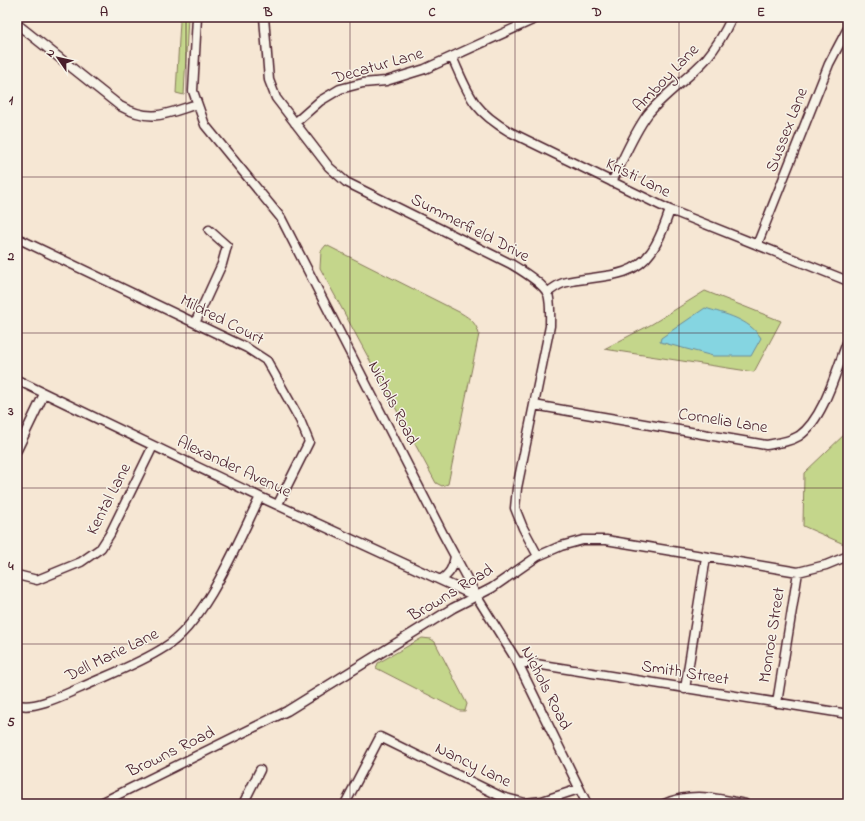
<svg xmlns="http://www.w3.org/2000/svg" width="865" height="821" font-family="'Indie Flower',sans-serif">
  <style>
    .green { fill: #c4d68b; stroke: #877a5b }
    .water { fill: #85d5e1; stroke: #6d8c98 }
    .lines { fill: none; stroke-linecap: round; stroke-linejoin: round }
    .minor-casing { stroke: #4a1f2b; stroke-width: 11 }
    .minor { stroke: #f7f3e8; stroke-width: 8 }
    .grid { fill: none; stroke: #4a1f2b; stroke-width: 1; stroke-opacity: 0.55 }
    .labels { text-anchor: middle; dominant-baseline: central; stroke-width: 3; stroke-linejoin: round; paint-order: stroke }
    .street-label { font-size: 17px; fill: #4a1f2b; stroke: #f7f3e8 }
    .neatline { fill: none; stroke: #4a1f2b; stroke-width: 1.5 }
    .grid-label { font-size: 13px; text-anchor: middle; font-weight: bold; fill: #4a1f2b }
  </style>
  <rect width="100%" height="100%" fill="#f6e7d4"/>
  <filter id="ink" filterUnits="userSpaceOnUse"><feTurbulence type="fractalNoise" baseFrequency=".025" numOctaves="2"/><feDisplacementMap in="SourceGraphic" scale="8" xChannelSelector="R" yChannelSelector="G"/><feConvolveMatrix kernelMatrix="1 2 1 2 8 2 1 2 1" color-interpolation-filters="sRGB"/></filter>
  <g filter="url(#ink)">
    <path class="green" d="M174,17H188L184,95L176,93L180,21Z
      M326,245L461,313C471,319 476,323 479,334L448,484L442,486L436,483L320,268L321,251Z
      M705,291L781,321L754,372L604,349L652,324Z
      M847,432L848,545H846L803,526L804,473Z
      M422,638L431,639L435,642L467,704L465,711H460L376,668L378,663Z"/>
    <path class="water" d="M705,308C725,314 749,319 761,338L751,356H713L660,342L661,338Z"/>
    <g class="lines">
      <g class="minor-casing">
        <path id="minor" d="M197,17L193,91L205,125L281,218L443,534L477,597L517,661L587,804
          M264,17L269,80L276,98L329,167L346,182L511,264C521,270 543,283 548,294C551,304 550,315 550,326L517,488L515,508L523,528L538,556
          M17,24L120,106C151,123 166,114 197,104
          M452,57C469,95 472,110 510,132L670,210L848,281
          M295,123L320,101L340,89L363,83L386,81L425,69L539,17
          M612,182C623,160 633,134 648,114C665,93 688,79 706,59C717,46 725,32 732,17
          M17,238L247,348L267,361L300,420L309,442L278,504
          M757,245L829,64L848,28
          M547,293C552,289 558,285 563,283C594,274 630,282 651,252C660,240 665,224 670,210
          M195,323L222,264L227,246L209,230
          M17,380L260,497L477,597
          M534,405L766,445C778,443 789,442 799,436C824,419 837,368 848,340
          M17,450L44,394
          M17,575L37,580L81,562L101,548L110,534L153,446
          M440,580C450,574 453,568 455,556
          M517,661L848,714
          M685,689L706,557
          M777,703L798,572
          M17,704C32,711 66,694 80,688C108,675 139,664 165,647C206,622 239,539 260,497
          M99,804L287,711L453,608L492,588L538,556L561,546L583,540H606L798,572L826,565L848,556
          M243,804L260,770
          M345,804L380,737L502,797L525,803L542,801L579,789
          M664,804C692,792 717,798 745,804"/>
      </g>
      <use href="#minor" class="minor"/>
    </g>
  </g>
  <path class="grid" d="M186,17V804M350,17V804M515,17V804M679,17V804M17,177H848M17,333H848M17,488H848M17,644H848"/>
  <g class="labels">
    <g class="street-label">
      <text transform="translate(378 66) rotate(-16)">Decatur Lane</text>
      <text transform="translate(666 78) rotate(-46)">Amboy Lane</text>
      <text transform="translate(787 130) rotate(-69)">Sussex Lane</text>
      <text transform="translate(638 178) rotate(26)">Kristi Lane</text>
      <text transform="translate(470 228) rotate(27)">Summerfield Drive</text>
      <text transform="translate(222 320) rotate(27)">Mildred Court</text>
      <text transform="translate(393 403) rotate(63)">Nichols Road</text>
      <text transform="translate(723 421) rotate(9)">Cornelia Lane</text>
      <text transform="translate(234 467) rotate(25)">Alexander Avenue</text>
      <text transform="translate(109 499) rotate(-63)">Kental Lane</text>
      <text transform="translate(451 593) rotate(-31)">Browns Road</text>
      <text transform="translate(772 635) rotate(-81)">Monroe Street</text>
      <text transform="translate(112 655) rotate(-26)">Dell Marie Lane</text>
      <text transform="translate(685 673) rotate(9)">Smith Street</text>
      <text transform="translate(546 688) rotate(63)">Nichols Road</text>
      <text transform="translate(171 752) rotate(-26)">Browns Road</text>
      <text transform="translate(473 765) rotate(26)">Nancy Lane</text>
    </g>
  </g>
  <rect width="865" height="821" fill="none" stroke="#f7f3e8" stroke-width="44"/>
  <g transform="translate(58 58) rotate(304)" stroke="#f7f3e8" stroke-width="3" paint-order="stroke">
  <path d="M0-3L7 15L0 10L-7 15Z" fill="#4a1f2b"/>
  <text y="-6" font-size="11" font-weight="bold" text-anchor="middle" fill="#4a1f2b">N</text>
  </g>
  <rect x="22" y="22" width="821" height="777" class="neatline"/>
  <g class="grid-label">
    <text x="104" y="16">A</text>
    <text x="268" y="16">B</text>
    <text x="432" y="16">C</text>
    <text x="597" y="16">D</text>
    <text x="761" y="16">E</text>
    <text x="11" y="104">1</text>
    <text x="11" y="260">2</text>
    <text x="11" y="415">3</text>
    <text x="11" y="570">4</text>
    <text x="11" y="726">5</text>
  </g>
</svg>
